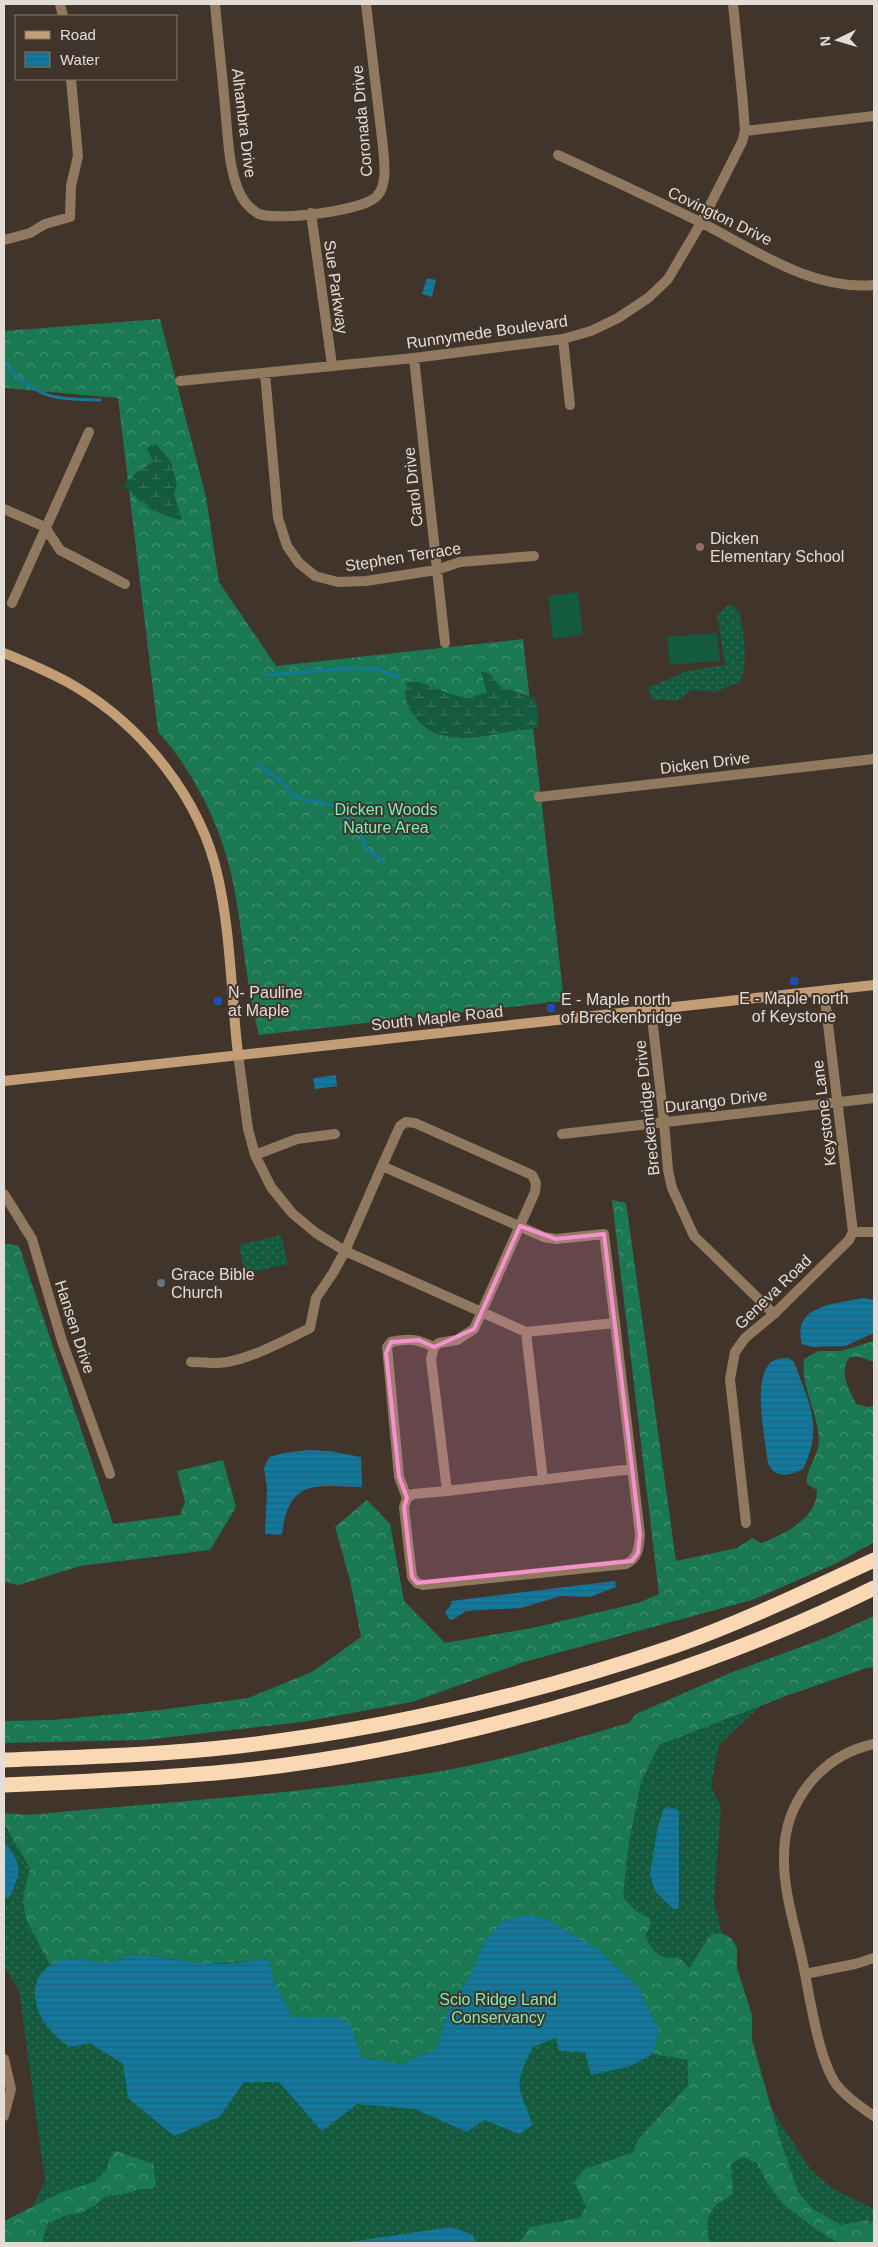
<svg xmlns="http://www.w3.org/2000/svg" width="878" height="2247" font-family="Helvetica,sans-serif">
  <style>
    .grass { fill: url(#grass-dots) }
    .forest { fill: url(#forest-crowns) }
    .wetland { fill: url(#wetland-marsh) }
    .garden { fill: #145a3e }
    .water { fill: url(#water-rules) }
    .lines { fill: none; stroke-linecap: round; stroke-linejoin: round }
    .stream { stroke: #11789e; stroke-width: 3 }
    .street { stroke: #917960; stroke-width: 10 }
    .secondary { stroke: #c39d76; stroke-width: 10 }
    .highway { stroke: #fbd8b4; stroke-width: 15 }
    .marked { fill: #f790ce; fill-opacity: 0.2; stroke: #f790ce; stroke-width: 4; stroke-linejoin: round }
    .education-dot { fill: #8d6e63; stroke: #41352b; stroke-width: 2 }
    .transit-dot { fill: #1a4fb4; stroke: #41352b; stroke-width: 2 }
    .worship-dot { fill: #6b7280; stroke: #41352b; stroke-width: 2 }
    .labels { text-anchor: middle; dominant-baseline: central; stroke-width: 4; stroke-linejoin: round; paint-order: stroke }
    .street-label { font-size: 16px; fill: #e4dcd6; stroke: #41352b }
    .poi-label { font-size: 16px; fill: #e4dcd6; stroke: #41352b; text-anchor: start }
    .park-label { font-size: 16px; fill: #79efb9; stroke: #41352b }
  </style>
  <defs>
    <pattern id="grass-dots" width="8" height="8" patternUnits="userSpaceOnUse" patternTransform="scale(1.25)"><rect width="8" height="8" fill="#145a3e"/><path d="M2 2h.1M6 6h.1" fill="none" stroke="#367159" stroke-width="1.8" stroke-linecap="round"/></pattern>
    <pattern id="forest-crowns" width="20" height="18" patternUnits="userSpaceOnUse" patternTransform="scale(1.25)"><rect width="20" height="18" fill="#1a7853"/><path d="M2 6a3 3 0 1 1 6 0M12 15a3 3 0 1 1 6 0" fill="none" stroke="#469173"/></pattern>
    <pattern id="wetland-marsh" width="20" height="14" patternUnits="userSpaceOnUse" patternTransform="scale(1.25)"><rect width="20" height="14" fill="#145a3e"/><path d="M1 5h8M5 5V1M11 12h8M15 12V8" fill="none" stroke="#367159"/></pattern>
    <pattern id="water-rules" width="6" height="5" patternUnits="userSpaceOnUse" patternTransform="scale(1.25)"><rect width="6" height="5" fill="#11789e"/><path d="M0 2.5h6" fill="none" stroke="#256278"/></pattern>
  </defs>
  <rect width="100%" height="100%" fill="#41352b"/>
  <path class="grass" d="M730,604L740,612C743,633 749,662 740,682L715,692L692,690L677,701L652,699L648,688L687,671L725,665L717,615Z
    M281,1235L288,1264L245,1274L239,1245Z
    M788,1680L719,1745L711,1787L721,1806L714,1902L761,2093L811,2170L833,2189L874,2209V2243H4L33,2206L45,2181L19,1990L4,1966V1830L147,1828L342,1805Z"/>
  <path class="forest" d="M160,319L206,497L219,582L276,666L523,639L564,1001L259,1035C245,982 243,927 231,873C219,823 193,770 158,732L118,398L4,388V331Z
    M612,1200L626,1203L676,1561L737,1548L752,1538L761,1543C785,1534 818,1518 817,1490L807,1484C805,1469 819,1456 819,1440C818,1412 800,1385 804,1359L818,1351H841L874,1341V1362L860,1357H850C838,1370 849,1390 856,1404L868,1407L874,1406V1542L837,1563L752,1600L524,1662L412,1702L302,1722L144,1740L4,1743V1721L53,1720L160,1710L248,1698L312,1672L361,1637L350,1580L335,1527L367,1500L390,1524L404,1601L445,1643L532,1628L638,1603L659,1594Z
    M4,1243L19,1246L113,1524L180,1515L185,1502L177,1471L223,1460L236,1507L210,1550L80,1566L19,1585L4,1582Z
    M874,1616V1667L867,1668L786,1696L659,1745L641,1782L628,1848L623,1897L635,1910L650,1919L651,1925L645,1936C655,1955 659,1958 680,1958L689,1969L710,1935L721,1933L731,1938L737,1948V1968L752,2015V2040L780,2139L798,2192L814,2210L841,2225L867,2220L874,2226V2243H838L817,2230L783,2204L768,2184L757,2163L742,2157L731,2164L733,2194C710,2206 703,2218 710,2243H519L530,2227L580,2218L586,2206L574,2182L585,2169L634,2152L637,2141L688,2085V2060L653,2054L658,2030L484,1942L471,1975L451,2003L436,2049L402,2064L361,2057L333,2017H292L274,1982L269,1958L253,1961L204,1964L152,1956H127L112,1962L61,1961L50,1965L26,1919L23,1898L30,1868L4,1824V1813L28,1815C166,1802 305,1794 442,1771C505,1760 567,1741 629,1723L636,1714L730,1673L825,1638Z
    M116,2151L153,2164L156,2184L152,2189H140L121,2195L106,2196L94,2206L81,2213L64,2216L47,2224L42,2243H4V2221L60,2193L96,2181L106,2170L110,2158Z"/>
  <path class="wetland" d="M156,444L171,462L177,484L174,494L182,520C155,515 142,505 123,485L137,472L153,462L147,448Z
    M481,672L489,673L501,687L535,698L538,711V727C529,730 520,730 511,731C480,738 437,747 415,717C406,706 404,696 406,682C422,678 445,695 464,697C471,698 480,694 487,693Z"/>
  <path class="garden" d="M578,592L583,635L553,639L548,596Z
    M717,633L720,661L670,665L667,637Z"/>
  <path class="water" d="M427,278L436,280L432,297L422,294Z
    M336,1075L337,1086L315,1089L313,1078Z
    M863,1298L874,1300V1333L845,1346L813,1347L802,1344C791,1304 837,1304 863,1298Z
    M783,1358H789L794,1362C809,1403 824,1427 803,1469C790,1476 774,1479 768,1463C765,1438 754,1388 767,1367C770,1361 776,1359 783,1358Z
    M308,1450L329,1451L361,1457L362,1487C316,1486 288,1478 282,1535L265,1534L267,1488L264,1468L269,1457L284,1453Z
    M615,1581L616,1587L590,1597L561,1596L521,1608L466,1611L452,1620L449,1619L445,1612L451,1605V1601Z
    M667,1807L677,1809L679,1812V1905L678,1909L674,1910L655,1891L650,1874L657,1831L663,1810Z
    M4,1842C22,1864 22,1871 10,1896L4,1899Z
    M526,1915L549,1920L597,1949L638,1986L659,2030L653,2054L630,2066L591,2075L585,2052L559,2051L556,2038L533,2047C526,2061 516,2078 521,2094C524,2105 530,2113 532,2125L519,2134L484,2120L467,2132L415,2109L357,2104L322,2131L279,2082H244L219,2117L174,2136L128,2098L123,2064L90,2043L70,2047C52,2035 37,2019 35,1996C34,1980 43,1967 58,1962C74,1955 94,1964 111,1962C118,1961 123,1956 129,1956C153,1954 177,1961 201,1963C223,1966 248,1962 269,1958L274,1982L292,2017H333L350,2023L361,2057L402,2064L436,2049L451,2003L471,1975L484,1942L501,1922Z
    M452,2227L473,2235L476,2243H343Z"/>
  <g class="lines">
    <path class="stream" d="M4,364C40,399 51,399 100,400
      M266,675L353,668L377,669L400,678
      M259,764L271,775L281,780L294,797C310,802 327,802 343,809L350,825L360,832L367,849L383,861"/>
    <path class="street" d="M60,4L63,16
      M215,4C218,38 222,72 225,106C228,134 228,179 245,202C248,206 255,212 259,214C278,221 364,211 377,196C388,184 384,161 383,147L366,4
      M745,131L874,116
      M558,155C606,177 653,199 700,222C754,249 811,291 874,285
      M311,213L332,365
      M4,240L30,233L45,224L70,217L71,186L78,156L71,79
      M563,339L570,405
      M414,358L445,643
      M265,373L278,518L287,546L299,563L315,576L338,582L366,581L436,570L460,562L534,556
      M180,381L414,358L563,339L591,331L618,318L648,298L668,279L701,223L742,142L745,131L743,104L733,4
      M4,509L45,527L60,550L125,584
      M12,603L89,432
      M539,797L874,759
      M824,991L853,1232
      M651,1009L664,1122L668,1170L672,1188L694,1236L774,1314
      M562,1134L874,1098
      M255,1155L297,1139L335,1134
      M382,1166L400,1126L406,1122L415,1123L532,1175L536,1183L535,1192L474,1329L457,1340L439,1343L434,1347L431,1359L447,1491L413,1494L407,1498L404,1507L412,1577L417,1583L423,1585L626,1564C639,1558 639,1546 640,1534L615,1323
      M4,1194L32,1239L62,1341L110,1474
      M853,1232H874
      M526,1332L543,1480
      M191,1362C200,1362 209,1363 218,1363C245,1362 286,1340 310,1328L316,1298L333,1273L345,1251L382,1166L544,1237L556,1239L604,1234L615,1323L526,1332L345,1251L316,1233L292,1213L271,1187L255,1155L248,1129L238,1054
      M447,1491L632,1469
      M407,1498L399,1477L387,1347L391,1342C410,1338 417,1339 434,1347
      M746,1523L730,1379L735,1352L745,1338L774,1314L849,1240L853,1232
      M874,1744C822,1755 784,1801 784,1856C783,1892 796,1929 803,1964C810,1997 818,2058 836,2084C845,2096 862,2108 874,2116
      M805,1974L855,1964L874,1958
      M4,2059L11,2089L4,2116"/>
    <path class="secondary" d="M4,653C28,663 53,673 76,687C143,727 201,799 218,877C231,935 231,995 238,1054
      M4,1081L874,985"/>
    <path class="highway" d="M4,1760C82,1757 161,1755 239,1746C387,1729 534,1694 675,1646C743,1622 809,1590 874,1560
      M4,1785C78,1782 151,1779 225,1772C323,1763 419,1744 514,1719C638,1687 759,1645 874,1588"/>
  </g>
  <path class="marked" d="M520,1226L556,1239L604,1234L640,1534L638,1553L632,1561L417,1583L412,1577L404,1507L407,1498L399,1477L386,1353L391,1342L419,1340L434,1347L474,1329Z"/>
  <circle class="education-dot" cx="700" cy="547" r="5"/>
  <g class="transit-dot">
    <rect x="789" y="976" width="10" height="10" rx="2.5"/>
    <rect x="213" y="996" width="10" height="10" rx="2.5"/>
    <rect x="546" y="1003" width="10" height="10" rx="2.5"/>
  </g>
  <circle class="worship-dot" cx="161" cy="1283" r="5"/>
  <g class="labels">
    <g class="street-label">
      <text transform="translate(362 121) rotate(-95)">Coronada Drive</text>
      <text transform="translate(244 123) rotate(83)">Alhambra Drive</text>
      <text transform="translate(720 216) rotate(26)">Covington Drive</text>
      <text transform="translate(336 287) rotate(82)">Sue Parkway</text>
      <text transform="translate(487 332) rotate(-8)">Runnymede Boulevard</text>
      <text transform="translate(413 487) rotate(-96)">Carol Drive</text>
      <text transform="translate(403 557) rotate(-9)">Stephen Terrace</text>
      <text transform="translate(705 763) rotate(-7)">Dicken Drive</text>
      <text transform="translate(437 1018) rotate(-6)">South Maple Road</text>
      <text transform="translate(716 1101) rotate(-7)">Durango Drive</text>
      <text transform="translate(647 1108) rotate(-96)">Breckenridge Drive</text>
      <text transform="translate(824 1113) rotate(-97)">Keystone Lane</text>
      <text transform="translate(773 1292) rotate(-44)">Geneva Road</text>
      <text transform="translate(75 1327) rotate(72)">Hansen Drive</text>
    </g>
    <g class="poi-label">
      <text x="710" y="538">Dicken<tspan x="710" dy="18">Elementary School</tspan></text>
      <text x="228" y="992">N- Pauline<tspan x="228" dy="18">at Maple</tspan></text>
      <text x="794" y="998" text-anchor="middle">E - Maple north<tspan x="794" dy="18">of Keystone</tspan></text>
      <text x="561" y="999">E - Maple north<tspan x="561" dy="18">of Breckenbridge</tspan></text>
      <text x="171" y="1274">Grace Bible<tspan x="171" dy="18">Church</tspan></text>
    </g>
    <g class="park-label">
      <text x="386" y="809">Dicken Woods<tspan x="386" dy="18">Nature Area</tspan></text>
      <text x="498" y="1999">Scio Ridge Land<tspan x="498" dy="18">Conservancy</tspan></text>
    </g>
  </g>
  <rect width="878" height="2247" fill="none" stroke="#e4dcd6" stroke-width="10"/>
  <rect x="15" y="15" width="162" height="65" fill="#41352b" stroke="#82786f"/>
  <rect x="25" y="31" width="25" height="8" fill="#c39d76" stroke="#82786f"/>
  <text x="60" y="40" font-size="15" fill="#e4dcd6">Road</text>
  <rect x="25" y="52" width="25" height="15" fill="url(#water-rules)" stroke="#82786f"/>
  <text x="60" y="65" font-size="15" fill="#e4dcd6">Water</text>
  <g transform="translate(838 40) rotate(265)" stroke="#41352b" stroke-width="4" paint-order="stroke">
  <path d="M0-4L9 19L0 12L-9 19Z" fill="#e4dcd6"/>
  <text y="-8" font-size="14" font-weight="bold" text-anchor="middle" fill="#e4dcd6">N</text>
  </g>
</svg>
